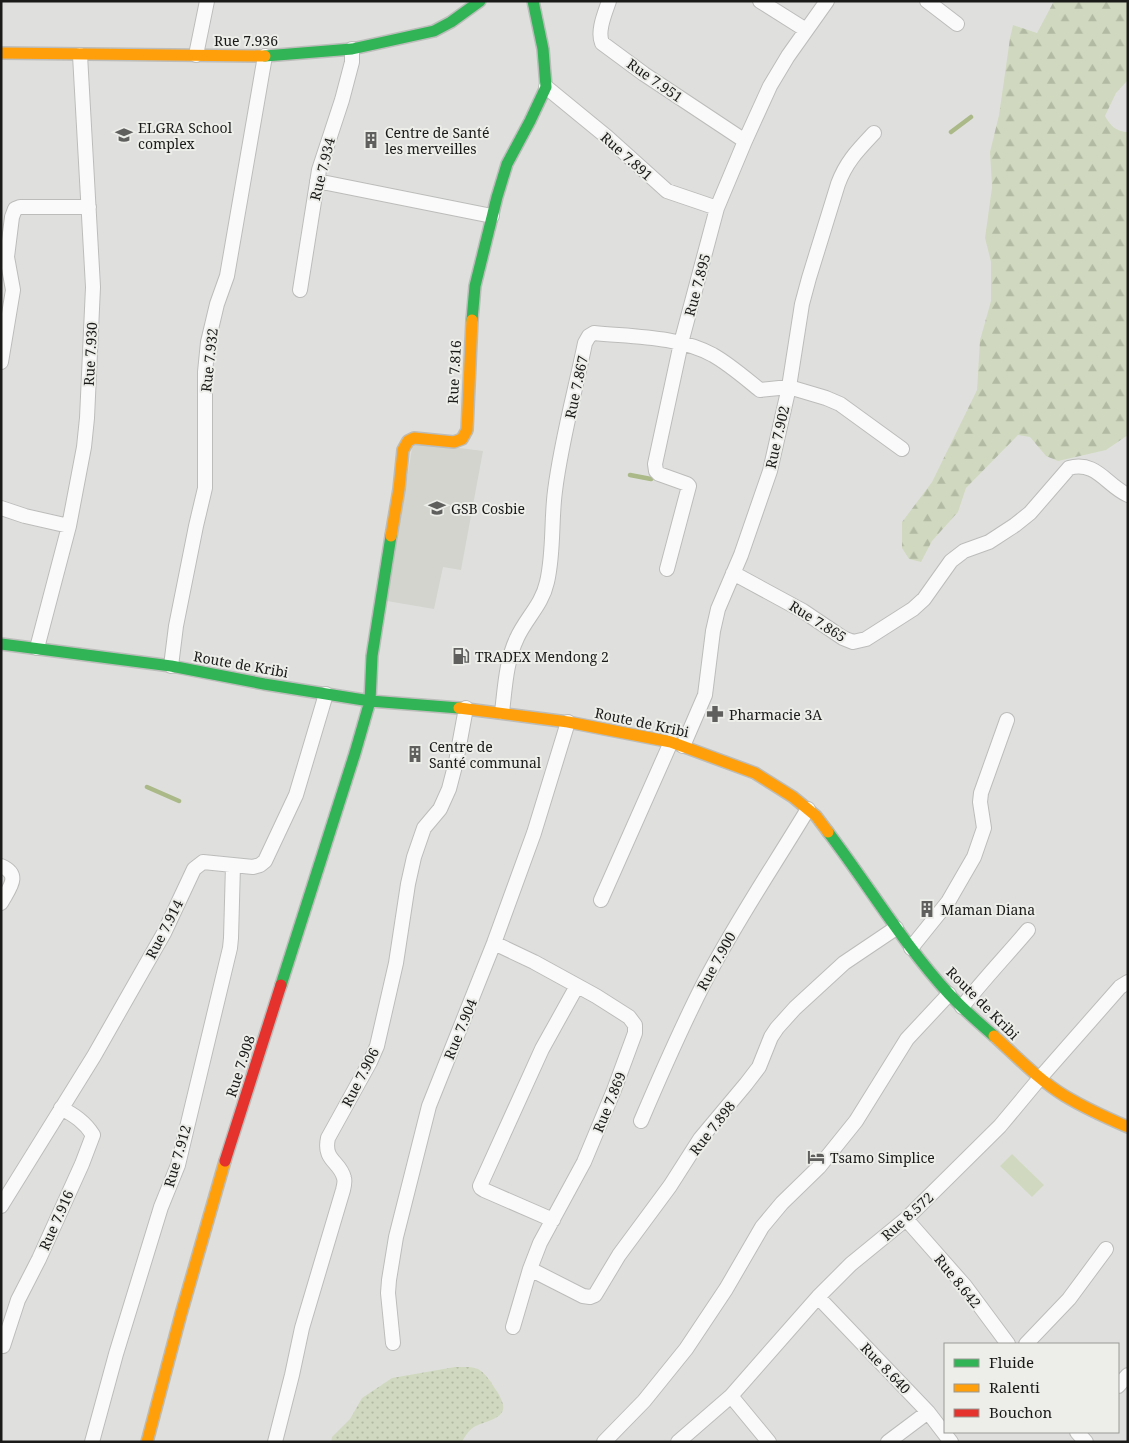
<svg xmlns="http://www.w3.org/2000/svg" width="1129" height="1443" font-family="'Noto Serif',serif">
  <style>
    .built { fill: #d2d4cd }
    .grass { fill: url(#grass-dots) }
    .forest { fill: url(#forest-firs) }
    .park { fill: #d0d9bf }
    .lines { fill: none; stroke-linecap: round; stroke-linejoin: round }
    .stream { stroke: #aab987; stroke-width: 4.5 }
    .street-casing { stroke: #bcbdbb; stroke-width: 16 }
    .fast-casing { stroke: #bcbdbb; stroke-width: 14 }
    .slow-casing { stroke: #bcbdbb; stroke-width: 14 }
    .jam-casing { stroke: #bcbdbb; stroke-width: 14 }
    .street { stroke: #fafafa; stroke-width: 14 }
    .fast { stroke: #30b455; stroke-width: 11 }
    .slow { stroke: #ff9f0a; stroke-width: 11 }
    .jam { stroke: #e5322d; stroke-width: 11 }
    .labels { text-anchor: middle; dominant-baseline: central; stroke-width: 4; stroke-linejoin: round; paint-order: stroke }
    .street-label { font-size: 14px; fill: #1a1b19; stroke: #edeeea }
    .poi-label { font-size: 14px; fill: #1a1b19; stroke: #edeeea; text-anchor: start }
  </style>
  <defs>
    <pattern id="grass-dots" width="8" height="8" patternUnits="userSpaceOnUse" patternTransform="scale(1.25)"><rect width="8" height="8" fill="#d0d9bf"/><path d="M2 2h.1M6 6h.1" fill="none" stroke="#b2baa4" stroke-width="1.8" stroke-linecap="round"/></pattern>
    <pattern id="forest-firs" width="22" height="20" patternUnits="userSpaceOnUse" patternTransform="scale(1.25)"><rect width="22" height="20" fill="#d0d9bf"/><path d="M5 1l3.5 6h-7zM16 11l3.5 6h-7z" fill="#b2baa4"/></pattern>
  </defs>
  <rect width="100%" height="100%" fill="#dfe0de"/>
  <path class="built" d="M413,442L483,451L461,570L443,567L434,609L387,601Z"/>
  <path class="grass" d="M455,1367C474,1367 479,1365 491,1382C494,1388 499,1393 501,1399C511,1419 486,1420 474,1427C469,1430 465,1436 462,1442H331L332,1437L350,1419L362,1398L392,1378Z"/>
  <path class="forest" d="M1054,1H1128V80L1116,93L1105,116C1110,125 1116,132 1128,132V435L1106,450L1058,461L1046,456L1030,437L1018,435L966,488L958,512L932,541L921,562L909,559L902,548V522L932,482L977,390L980,340L991,301V262L985,238L992,187L990,152L999,115L1010,38L1013,25L1037,33Z"/>
  <path class="park" d="M1012,1154L1044,1185L1032,1197L1000,1166Z"/>
  <g class="lines">
    <path class="stream" d="M951,132L971,117
      M630,475L651,479
      M147,787L179,801"/>
    <g class="street-casing">
      <path id="street" d="M609,1C605,13 597,31 602,43L644,74L745,141
        M760,1L806,30
        M927,1L957,24
        M196,55L207,1
        M546,87L607,137L667,191L717,208
        M317,181L492,216
        M300,290L319,170L342,100L352,62V49
        M1,362L13,290L7,257L12,217L15,209L20,207H89
        M1,508L25,516L69,526
        M667,569L689,486L687,484L659,474L656,471L655,464L681,343L717,208L745,141L770,86L788,56L827,1
        M733,573L803,611L843,638L853,642L866,639L913,609L924,599L951,561L964,551L989,542L1015,525L1030,513L1069,468C1096,460 1107,486 1128,495
        M37,648L69,526L84,447L87,418L93,287L80,55
        M171,666L176,626L196,526L205,488V372L208,342L217,304L227,276L265,56
        M502,712C505,688 506,661 517,638C526,618 542,605 547,582C554,552 551,521 555,491C561,442 575,392 585,343L589,336L594,333C634,337 677,336 713,355C729,364 745,378 760,390L789,387L826,398L840,404L902,449
        M683,746L705,695L713,631L718,609L741,555L770,471L789,387L802,304L809,278L838,184C846,162 858,150 874,133
        M1,866C22,875 9,888 1,903
        M601,900L671,742
        M494,943L534,962L596,996L629,1017L635,1025V1033L614,1090L584,1162L540,1243L530,1269L513,1327
        M911,948L948,902L974,857L984,828L980,802L981,793L1007,720
        M962,1007C983,980 1006,956 1028,930
        M641,1121C661,1074 681,1028 704,983C735,923 773,867 808,809
        M1,1206L94,1056L164,933L194,869L203,862L253,867L260,865L265,861L296,795L326,694
        M906,1219L965,1286L1008,1344
        M553,1220L484,1190L481,1188L480,1186L542,1049L577,986
        M530,1269L583,1296L590,1297L595,1295L619,1255L670,1186L700,1139L746,1084L759,1067L771,1037L777,1028L795,1008L844,963L896,928
        M818,1297L928,1412L951,1442
        M393,1343L388,1293L389,1280L396,1237L429,1106L494,943L534,833L568,722
        M1026,1344L1069,1299L1106,1249
        M3,1346L18,1300L39,1259L82,1164L93,1135C85,1122 74,1115 61,1108
        M1118,1386L1128,1375
        M731,1396L769,1442
        M1077,1432L1086,1442
        M92,1442L116,1354L161,1207L178,1165L230,948L231,938L233,865
        M275,1442L292,1375L302,1328L343,1190C344,1186 345,1181 344,1178C340,1161 323,1161 328,1138L370,1062L377,1046L396,963L408,884L414,857L424,828L440,809L449,789L456,762L466,708
        M604,1442L644,1401L686,1349L726,1289L762,1227L782,1203L819,1167L856,1121L907,1039L949,994
        M678,1442L731,1396L818,1297L851,1264L906,1219L1000,1126L1040,1078L1120,987L1128,982
        M888,1442L928,1412"/>
    </g>
    <g class="fast-casing">
      <path id="fast" d="M265,56L352,49L434,31L451,22L480,1
        M472,320L475,286L497,197L507,164L530,121L546,87L543,49L533,1
        M1,644L171,666L264,684L370,701L459,708
        M828,832C869,886 904,945 949,994C963,1009 979,1023 994,1036
        M281,985L355,753L370,701L372,656L391,536"/>
    </g>
    <g class="slow-casing">
      <path id="slow" d="M1,53L265,56
        M391,536L399,489L403,450L408,441L414,438L454,442L462,439L467,430L472,320
        M459,708L568,722L671,742L755,773L793,797L816,816L828,832
        M994,1036C1017,1057 1039,1080 1065,1096C1085,1108 1107,1118 1128,1127
        M147,1442L181,1314L225,1161"/>
    </g>
    <g class="jam-casing">
      <path id="jam" d="M225,1161L281,985"/>
    </g>
    <use href="#street" class="street"/>
    <use href="#fast" class="fast"/>
    <use href="#slow" class="slow"/>
    <use href="#jam" class="jam"/>
  </g>
  <defs>
    <g id="school-bare" transform="scale(1.35)"><path d="M0-5L7-2L0 1L-7-2ZM-4 1L0 2.5L4 1V4Q0 6-4 4Z" fill="#5f605e" stroke="#edeeea" stroke-width="2.5" paint-order="stroke"/></g>
    <g id="building-bare" transform="scale(1.35)"><path d="M-4-6H4V6H1V3H-1V6H-4ZM-2.5-4.3h1.7v1.8h-1.7ZM.8-4.3h1.7v1.8H.8ZM-2.5-1h1.7V.8h-1.7ZM.8-1h1.7V.8H.8Z" fill="#5f605e" stroke="#edeeea" stroke-width="2.5" paint-order="stroke"/></g>
    <g id="fuel-bare" transform="scale(1.35)"><path d="M-5.5-6h7V0h2V4h1.3V-2.5L3-4.5l.8-.8L6-3V5H2.5V1h-1V6h-7ZM-4.2-4.7v3.2H.2V-4.7Z" fill="#5f605e" stroke="#edeeea" stroke-width="2.5" paint-order="stroke"/></g>
    <g id="pharmacy-bare" transform="scale(1.35)"><path d="M-2-6h4v4h4v4h-4v4h-4v-4h-4v-4h4Z" fill="#5f605e" stroke="#edeeea" stroke-width="2.5" paint-order="stroke"/></g>
    <g id="hotel-bare" transform="scale(1.35)"><path d="M-6-4.5h1.5V1H6V5H4.5V3h-9V5H-6ZM-4 0a1.8 1.8 0 1 1 3.6 0ZM.5 0V-2.5h3Q6-2.5 6 0Z" fill="#5f605e" stroke="#edeeea" stroke-width="2.5" paint-order="stroke"/></g>
  </defs>
  <g fill-rule="evenodd">
    <use href="#school-bare" x="124" y="135"/>
    <use href="#building-bare" x="371" y="140"/>
    <use href="#school-bare" x="437" y="508"/>
    <use href="#fuel-bare" x="461" y="656"/>
    <use href="#pharmacy-bare" x="715" y="714"/>
    <use href="#building-bare" x="415" y="754"/>
    <use href="#building-bare" x="927" y="909"/>
    <use href="#hotel-bare" x="816" y="1157"/>
  </g>
  <g class="labels">
    <g class="street-label">
      <text x="246" y="40">Rue 7.936</text>
      <text transform="translate(655 80) rotate(35)">Rue 7.951</text>
      <text transform="translate(627 156) rotate(42)">Rue 7.891</text>
      <text transform="translate(322 169) rotate(-76)">Rue 7.934</text>
      <text transform="translate(697 285) rotate(-75)">Rue 7.895</text>
      <text transform="translate(90 354) rotate(-87)">Rue 7.930</text>
      <text transform="translate(209 360) rotate(-84)">Rue 7.932</text>
      <text transform="translate(454 372) rotate(-87)">Rue 7.816</text>
      <text transform="translate(576 387) rotate(-78)">Rue 7.867</text>
      <text transform="translate(777 437) rotate(-77)">Rue 7.902</text>
      <text transform="translate(818 621) rotate(32)">Rue 7.865</text>
      <text transform="translate(241 664) rotate(10)">Route de Kribi</text>
      <text transform="translate(642 722) rotate(12)">Route de Kribi</text>
      <text transform="translate(164 929) rotate(-63)">Rue 7.914</text>
      <text transform="translate(716 961) rotate(-61)">Rue 7.900</text>
      <text transform="translate(983 1003) rotate(45)">Route de Kribi</text>
      <text transform="translate(460 1029) rotate(-68)">Rue 7.904</text>
      <text transform="translate(240 1066) rotate(-72)">Rue 7.908</text>
      <text transform="translate(360 1077) rotate(-63)">Rue 7.906</text>
      <text transform="translate(609 1102) rotate(-68)">Rue 7.869</text>
      <text transform="translate(712 1128) rotate(-52)">Rue 7.898</text>
      <text transform="translate(177 1156) rotate(-74)">Rue 7.912</text>
      <text transform="translate(907 1216) rotate(-42)">Rue 8.572</text>
      <text transform="translate(56 1220) rotate(-66)">Rue 7.916</text>
      <text transform="translate(958 1281) rotate(51)">Rue 8.642</text>
      <text transform="translate(886 1368) rotate(46)">Rue 8.640</text>
    </g>
    <g class="poi-label">
      <text x="138" y="127">ELGRA School<tspan x="138" dy="16">complex</tspan></text>
      <text x="385" y="132">Centre de Santé<tspan x="385" dy="16">les merveilles</tspan></text>
      <text x="451" y="508">GSB Cosbie</text>
      <text x="475" y="656">TRADEX Mendong 2</text>
      <text x="729" y="714">Pharmacie 3A</text>
      <text x="429" y="746">Centre de<tspan x="429" dy="16">Santé communal</tspan></text>
      <text x="941" y="909">Maman Diana</text>
      <text x="830" y="1157">Tsamo Simplice</text>
    </g>
  </g>
  <rect width="1129" height="1443" fill="none" stroke="#1a1b19" stroke-width="5"/>
  <rect x="944" y="1343" width="175" height="90" fill="#edeeea" stroke="#999a96"/>
  <rect x="954" y="1359" width="25" height="8" fill="#30b455" stroke="#999a96"/>
  <text x="989" y="1368" font-size="15" fill="#1a1b19">Fluide</text>
  <rect x="954" y="1384" width="25" height="8" fill="#ff9f0a" stroke="#999a96"/>
  <text x="989" y="1393" font-size="15" fill="#1a1b19">Ralenti</text>
  <rect x="954" y="1409" width="25" height="8" fill="#e5322d" stroke="#999a96"/>
  <text x="989" y="1418" font-size="15" fill="#1a1b19">Bouchon</text>
</svg>
